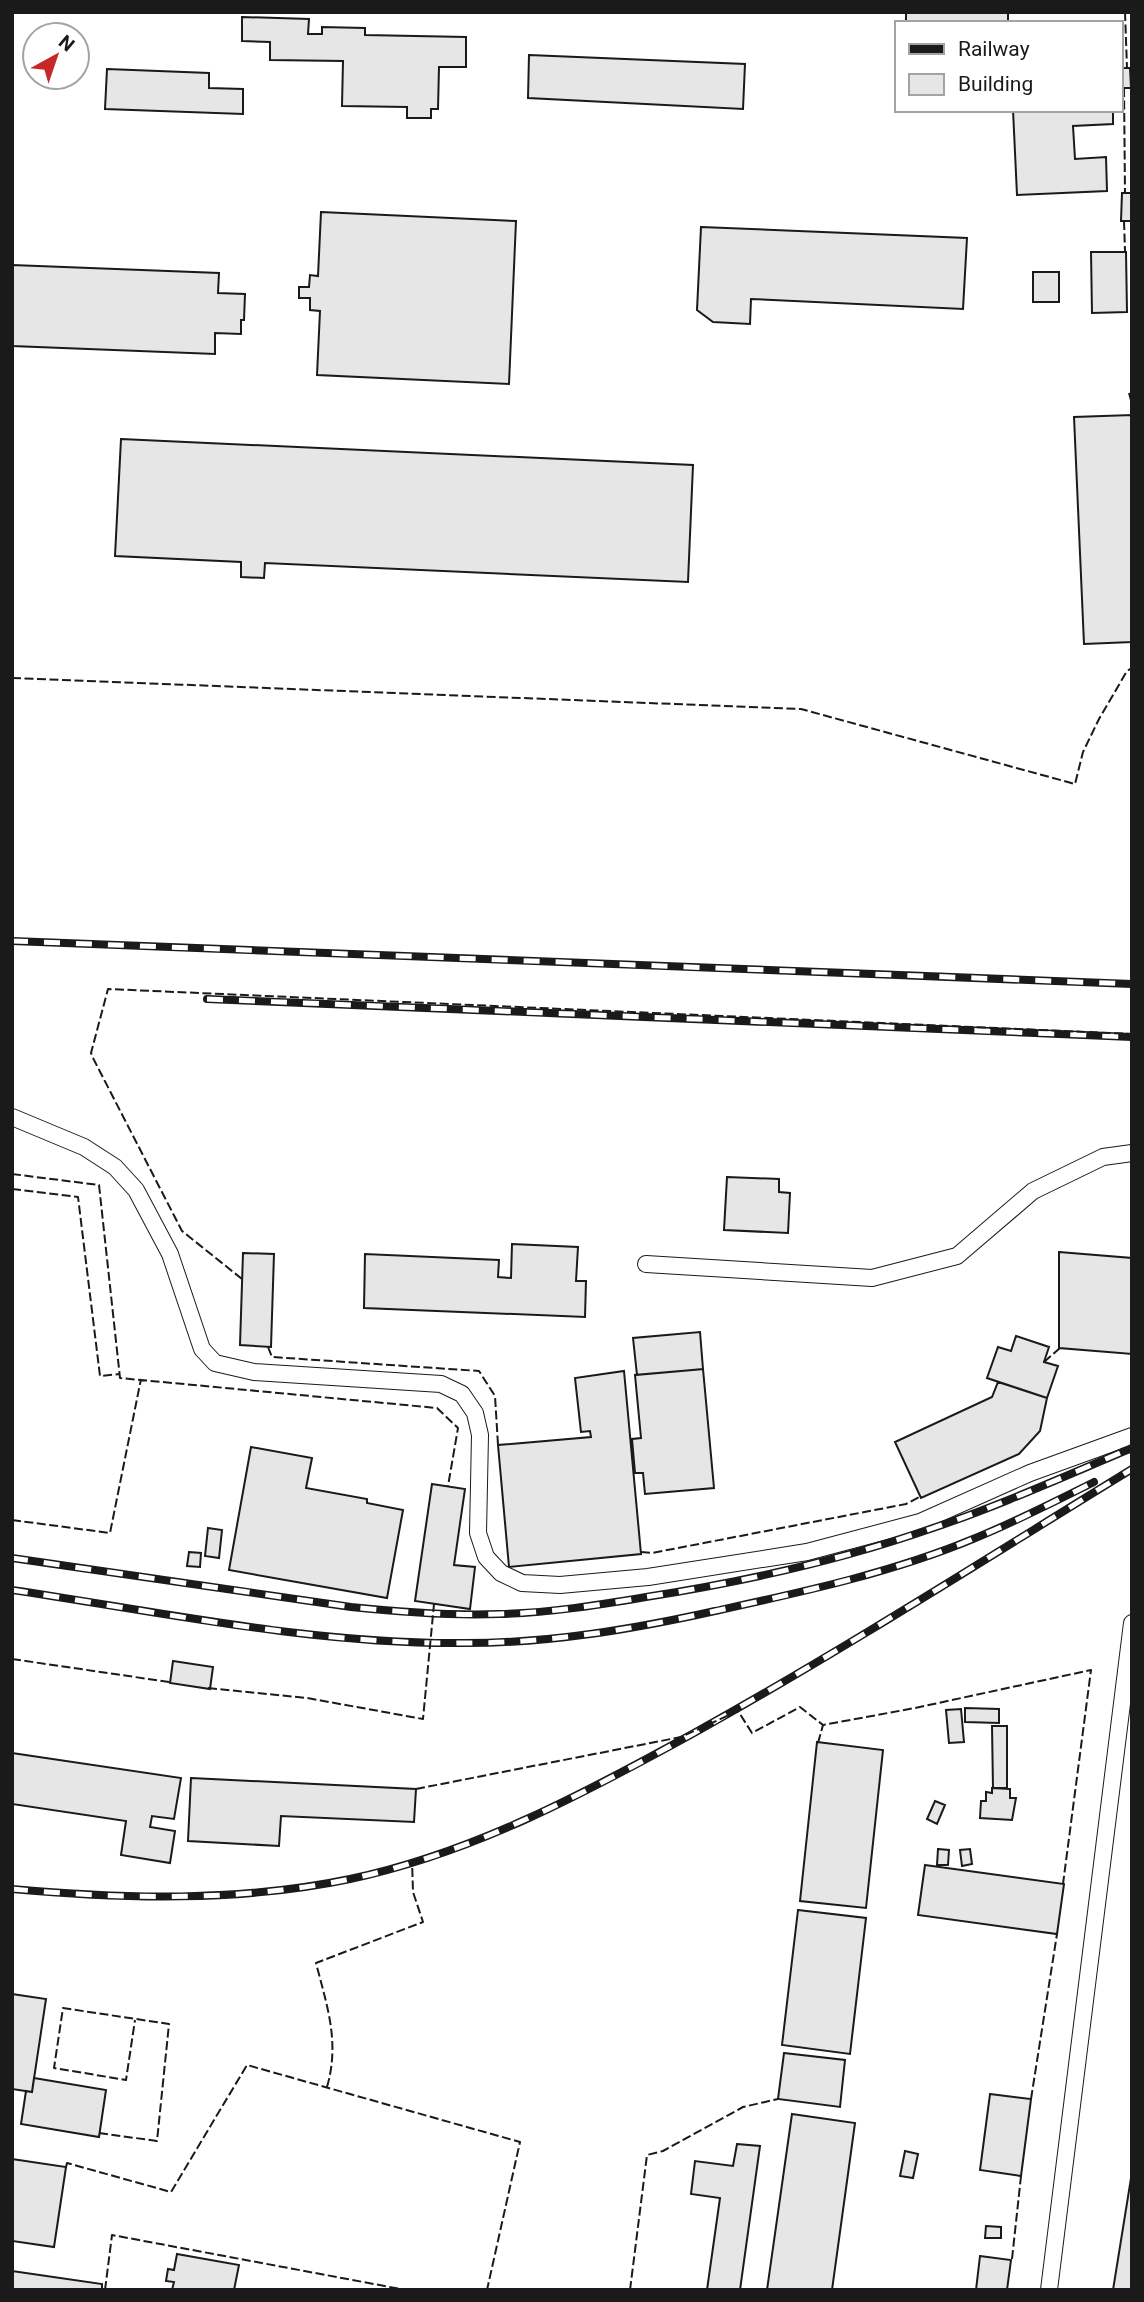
<svg xmlns="http://www.w3.org/2000/svg" width="1144" height="2302" font-family="Roboto,sans-serif">
  <style>
    .building { fill: #e6e6e6; stroke: #1a1a1a; stroke-width: 2 }
    .lines { fill: none; stroke-linecap: round; stroke-linejoin: round }
    .lane-casing { stroke: #1a1a1a; stroke-width: 18 }
    .lane { stroke: #fff; stroke-width: 16 }
    .rail-casing { stroke: #1a1a1a; stroke-width: 8 }
    .rail { stroke: #fff; stroke-width: 5; stroke-dasharray: 16; stroke-linecap: butt }
    .fence { stroke: #1a1a1a; stroke-width: 2; stroke-dasharray: 9 3.5; stroke-linecap: butt }
  </style>
  <rect width="100%" height="100%" fill="#fff"/>
  <path class="building" d="M906,12H1008V23H906Z
    M242,17L309,19L308,34H322V27L365,28V35L466,37V67H439L438,109H431V118H407V107L342,106L343,61L270,60V42L242,41Z
    M529,55L745,64L743,109L528,98Z
    M1121,68H1130L1131,88H1121Z
    M107,69L209,73V88L243,89V114L105,109Z
    M1013,110H1113V124L1073,126L1075,159L1106,157L1107,191L1017,195Z
    M1122,193H1132V221H1121Z
    M321,212L516,221L509,384L317,375L320,311L310,310V298H299V287H309L310,275L318,276Z
    M701,227L967,238L963,309L751,299L750,324L713,322L697,310Z
    M1091,252H1126L1127,312L1092,313Z
    M12,265L219,273L218,293L245,294L244,320H241V334L215,333V354L12,346Z
    M1033,272H1059V302H1033Z
    M1132,415V642L1084,644L1074,417Z
    M121,439L693,465L688,582L265,563L264,578L241,577V562L115,556Z
    M727,1177L779,1179V1192L790,1193L788,1233L724,1230Z
    M512,1244L578,1247L576,1281H586L585,1317L364,1308L365,1254L499,1260L498,1277L511,1278Z
    M1059,1252L1132,1258V1354L1059,1348Z
    M243,1253L274,1254L271,1347L240,1345Z
    M700,1332L703,1369L637,1375L633,1338Z
    M1016,1336L1049,1347L1044,1362L1058,1366L1047,1398L987,1378L998,1347L1011,1351Z
    M703,1369L714,1488L645,1494L643,1473H635L632,1439L641,1438L635,1375Z
    M624,1371L641,1554L509,1567L498,1445L591,1437L590,1431L581,1432L575,1378Z
    M998,1382L1047,1398L1040,1431L1019,1454L921,1498L895,1442L992,1397Z
    M251,1447L312,1458L306,1488L367,1499V1503L403,1510L387,1598L229,1570Z
    M432,1484L465,1489L454,1565L475,1567L470,1609L415,1601Z
    M208,1528L222,1530L219,1558L205,1556Z
    M189,1552L201,1553L200,1567L187,1566Z
    M173,1661L213,1667L210,1689L170,1683Z
    M965,1708L999,1709V1723L965,1722Z
    M961,1709L964,1742L949,1743L946,1710Z
    M992,1726H1007V1788H993Z
    M817,1742L883,1750L866,1908L800,1901Z
    M12,1753L181,1778L174,1819L152,1816L150,1827L175,1831L170,1863L121,1855L126,1821L12,1804Z
    M191,1778L416,1789L414,1822L281,1816L279,1846L188,1841Z
    M992,1788L1010,1789V1798H1016L1012,1820L980,1818L981,1801H986V1792L992,1793Z
    M935,1801L945,1805L937,1824L927,1819Z
    M938,1849L949,1850L948,1865H937Z
    M970,1849L972,1864L962,1866L960,1850Z
    M925,1865L1064,1884L1057,1934L918,1915Z
    M798,1910L866,1918L850,2054L782,2045Z
    M12,1994L46,1999L32,2092L12,2089Z
    M784,2053L845,2060L840,2107L778,2099Z
    M34,2078L106,2090L99,2137L21,2124L26,2091L32,2092Z
    M990,2094L1031,2099L1021,2176L980,2170Z
    M792,2114L855,2123L832,2290H767Z
    M737,2144L760,2146L740,2290H707L720,2198L691,2194L695,2161L733,2166Z
    M905,2151L918,2154L913,2178L900,2176Z
    M12,2159L66,2167L54,2247L12,2241Z
    M1132,2172V2290H1113Z
    M986,2226L1001,2227V2238H985Z
    M177,2254L239,2265L234,2290H172L174,2282L166,2281L168,2269L174,2270Z
    M980,2256L1011,2260L1007,2290H976Z
    M12,2271L102,2284V2290H12Z"/>
  <g class="lines">
    <g class="lane-casing">
      <path id="lane" d="M12,1117L84,1147L115,1167L136,1190L170,1254L202,1349L215,1363L254,1372L441,1384L462,1394L475,1413L480,1435L478,1533L486,1557L501,1573L522,1583L560,1585L648,1577L807,1552L920,1522L1030,1473L1132,1436
        M646,1264L872,1278L957,1256L1033,1191L1103,1157L1132,1153
        M1049,2290L1132,1623"/>
    </g>
    <use href="#lane" class="lane"/>
    <g class="rail-casing">
      <path id="rail" d="M12,941L1132,984
        M207,999L1132,1037
        M12,1558L351,1607C400,1612 450,1616 499,1614C549,1613 598,1605 646,1597C742,1582 838,1561 930,1529C999,1506 1065,1476 1132,1448
        M12,1590C161,1612 316,1645 467,1643C551,1643 634,1629 715,1611C802,1592 891,1573 973,1539C1015,1522 1054,1502 1094,1482
        M12,1889C123,1899 240,1902 350,1879C473,1853 585,1793 694,1733C843,1650 987,1558 1132,1469"/>
    </g>
    <use href="#rail" class="rail"/>
    <path class="fence" d="M1125,12L1127,68
      M1124,88L1125,193
      M1124,221L1125,251
      M1129,393L1132,404
      M12,678L801,709L1075,784L1083,752L1099,719L1127,671L1132,668
      M12,1174L99,1185L120,1378L437,1408L458,1428L448,1486
      M12,1189L78,1197L100,1376L120,1374
      M242,1279L182,1231L94,1060L91,1053L108,989L1132,1034
      M268,1347L272,1357L479,1371L495,1396L498,1445
      M1044,1362L1060,1348
      M12,1520L110,1533L141,1379
      M641,1552L652,1553L906,1504L921,1496
      M12,1659L169,1682
      M208,1688L307,1698L423,1719L434,1604
      M818,1743L823,1725L915,1708L1091,1670L1063,1884
      M416,1789L681,1737L738,1711L752,1733L800,1707L823,1725
      M327,2087C340,2042 327,2006 316,1963L423,1922L413,1892L412,1860
      M1031,2099L1057,1934
      M99,2133L157,2141L169,2024L63,2008L54,2068L126,2080L135,2020
      M66,2167L67,2163L171,2192L247,2065L520,2142L487,2290
      M1012,2259L1021,2176
      M105,2290L112,2235L406,2290
      M630,2290L647,2155L663,2151L743,2107L778,2099"/>
  </g>
  <rect width="1144" height="2302" fill="none" stroke="#1a1a1a" stroke-width="28"/>
  <rect x="895" y="21" width="228" height="91" fill="#ffffff" stroke="#a3a3a3" stroke-width="2"/>
  <rect x="909" y="44" width="35" height="10" fill="#1a1a1a" stroke="#a3a3a3" stroke-width="2"/>
  <text x="958" y="56" font-size="21" fill="#1a1a1a">Railway</text>
  <rect x="909" y="74" width="35" height="21" fill="#e6e6e6" stroke="#a3a3a3" stroke-width="2"/>
  <text x="958" y="91" font-size="21" fill="#1a1a1a">Building</text>
  <g transform="translate(56 56) rotate(40)"><circle r="33" fill="#ffffff" stroke="#a3a3a3" stroke-width="2"/>
  <path d="M0-5L12 26L0 18L-12 26Z" fill="#c62828"/>
  <text y="-10" font-size="19" font-weight="bold" text-anchor="middle" fill="#1a1a1a">N</text>
  </g>
</svg>
